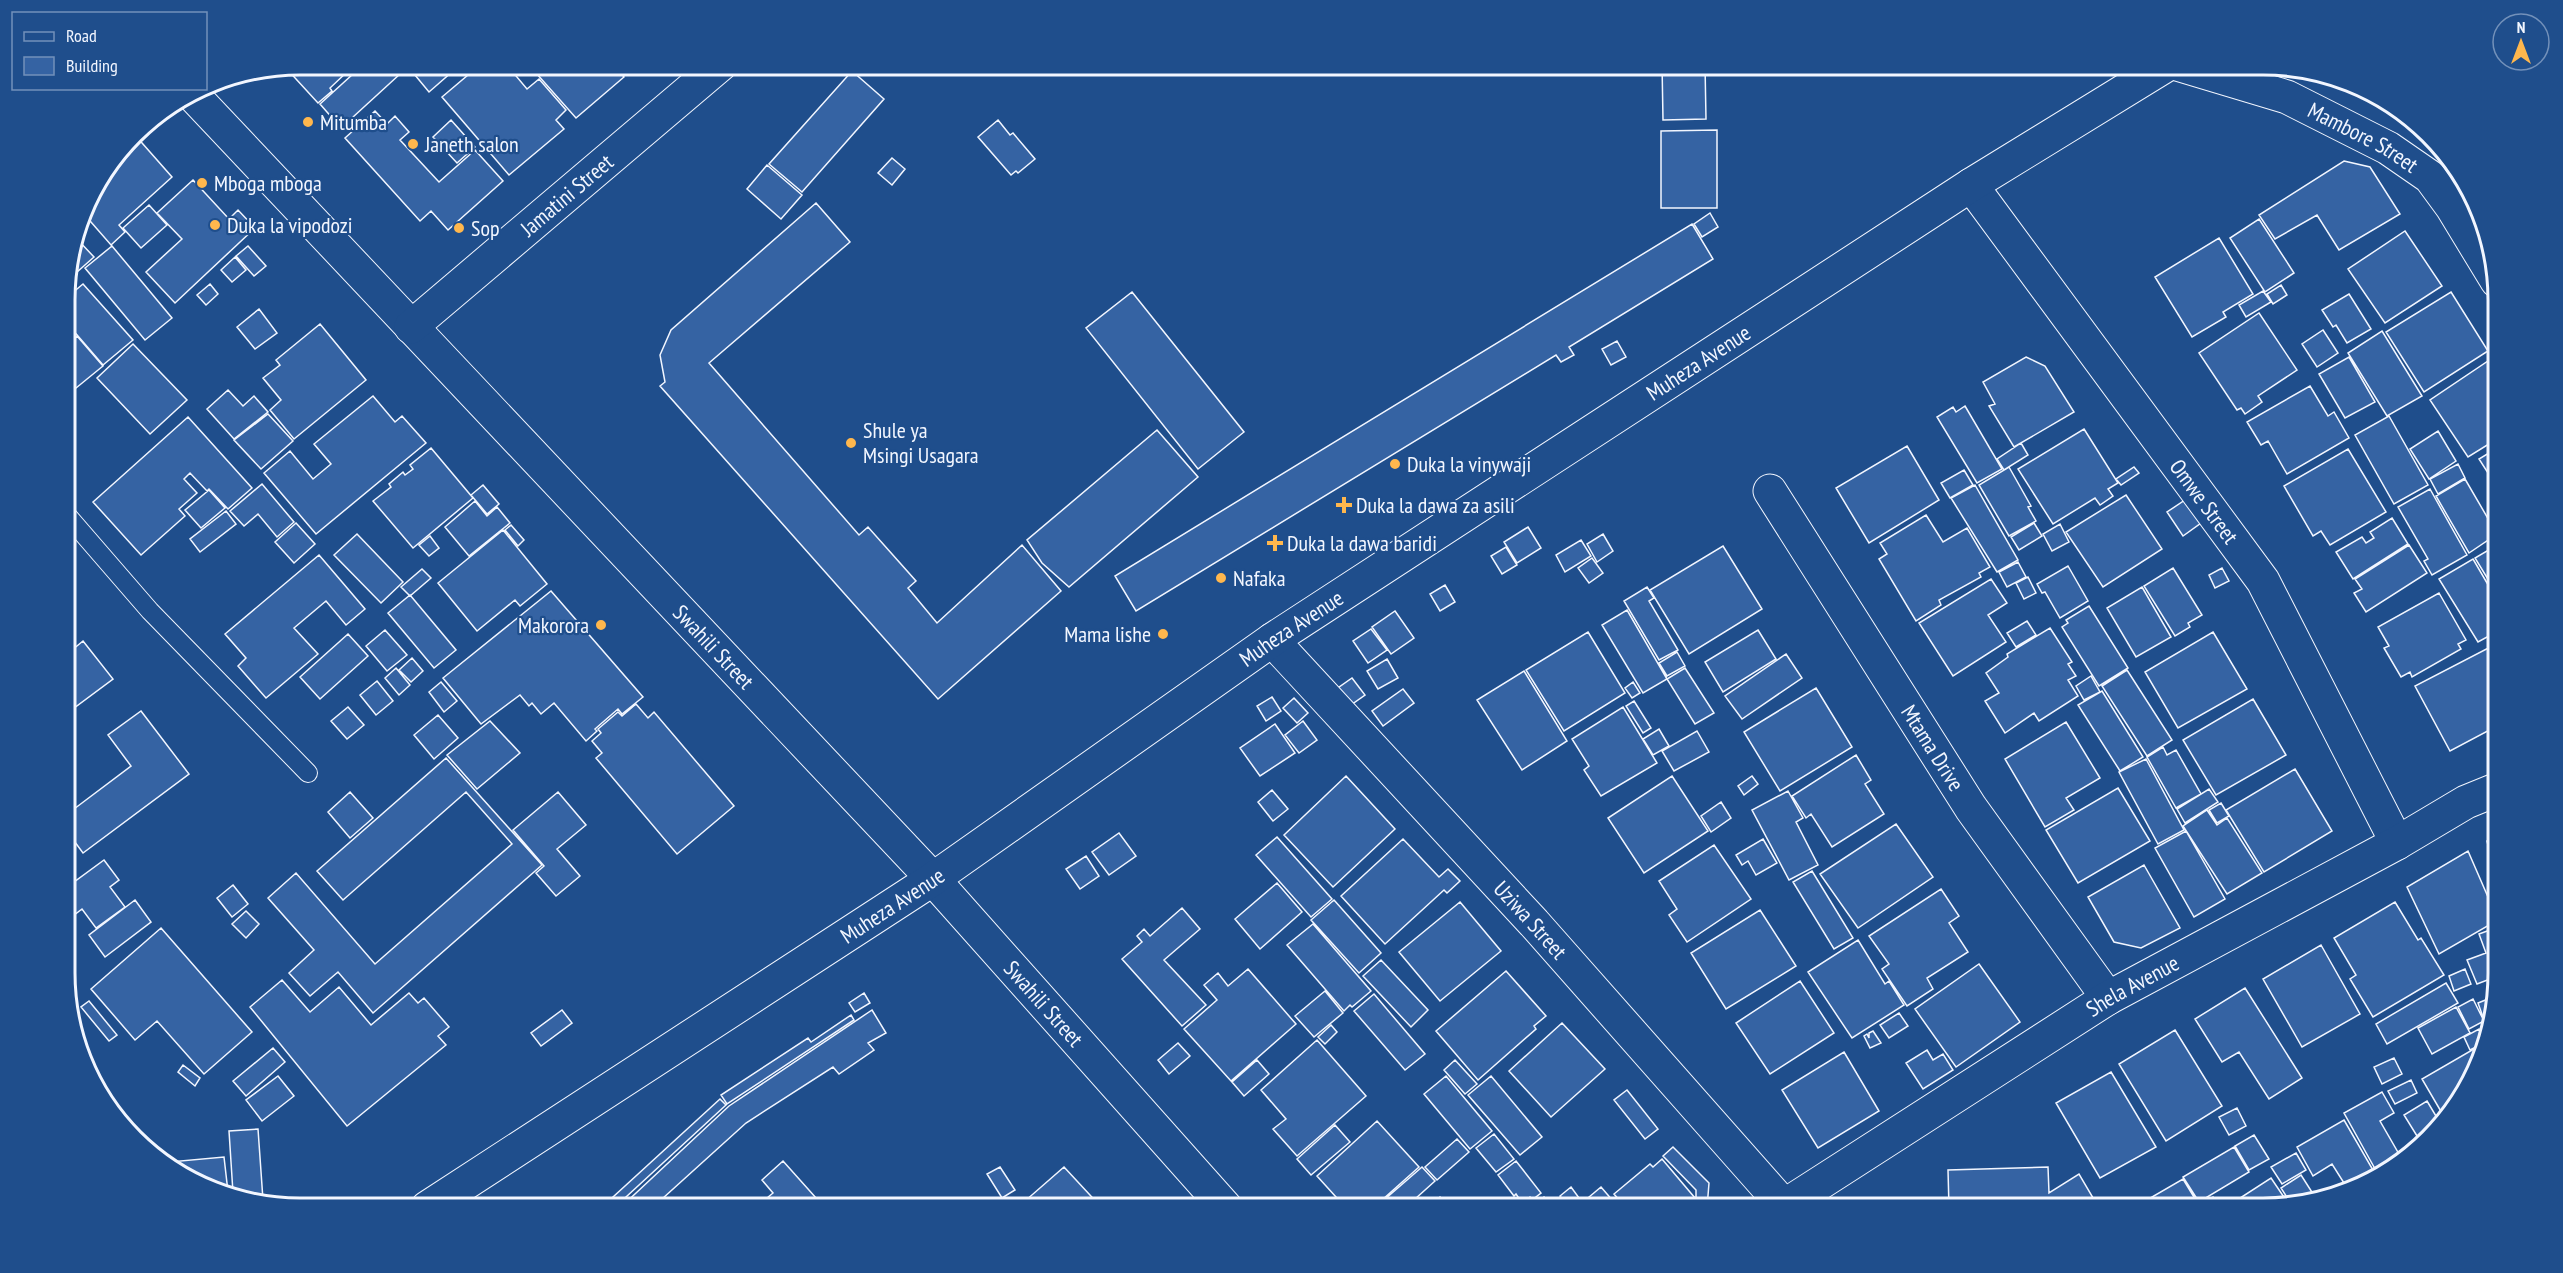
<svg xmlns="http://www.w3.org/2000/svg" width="2563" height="1273" font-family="'PT Sans Narrow',sans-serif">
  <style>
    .building { fill: #3563a3; stroke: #f2f6ff; stroke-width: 1.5 }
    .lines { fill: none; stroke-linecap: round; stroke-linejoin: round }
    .lane-casing { stroke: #f2f6ff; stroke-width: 20 }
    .street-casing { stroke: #f2f6ff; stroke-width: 35 }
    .secondary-casing { stroke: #f2f6ff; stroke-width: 35 }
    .lane { stroke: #1f4e8c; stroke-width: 18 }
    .street { stroke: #1f4e8c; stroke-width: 33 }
    .secondary { stroke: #1f4e8c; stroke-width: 33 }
    .poi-dot { fill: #ffb74d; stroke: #1f4e8c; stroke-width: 2 }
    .labels { text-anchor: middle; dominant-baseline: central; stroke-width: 4.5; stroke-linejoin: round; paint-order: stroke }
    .poi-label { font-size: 22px; fill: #f2f6ff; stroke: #1f4e8c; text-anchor: start }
    .street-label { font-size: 22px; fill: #f2f6ff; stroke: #1f4e8c }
    .rim { fill: none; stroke: #f2f6ff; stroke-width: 3 }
  </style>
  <rect width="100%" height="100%" fill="#1f4e8c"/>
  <path class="building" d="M300,64H342L348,71L330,88L332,91L318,103L285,67Z
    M364,64H391L400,74L341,128L320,104Z
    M416,64H461L429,92L410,69Z
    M481,64H506L527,89L539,79L566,110L556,120L564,129L509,175L442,97Z
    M528,64H624L626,67L620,72L624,77L576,118Z
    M1662,64H1705L1706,119L1663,120Z
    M852,71L884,99L802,192L769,164Z
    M375,111L387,124L395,116L409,132L400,140L439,182L475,150L503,181L448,230L431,211L420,221L345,138Z
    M451,120L475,147L457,163L433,137Z
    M998,120L1010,135L1013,133L1035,159L1018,173L1016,171L1011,175L978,137Z
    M1717,130V208H1661V131Z
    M135,135L172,177L119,225L125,232L111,245L84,214L89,195Z
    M892,158L905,169L892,185L878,173Z
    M2344,161L2370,167L2400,214L2339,250L2317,215L2275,239L2259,215Z
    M767,165L802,195L781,219L747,189Z
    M193,180L229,219L238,210L255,228L175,303L146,272L182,239L157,213Z
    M816,203L850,242L709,363L859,535L868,527L916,581L908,588L937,623L1022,545L1061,591L938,699L660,386L665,382L660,355L671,330Z
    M149,205L167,225L141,248L123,228Z
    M1710,213L1718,227L1702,237L1694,224Z
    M2259,219L2294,273L2265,292L2230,238Z
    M1692,224L1713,259L1569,347L1574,355L1561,362L1556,355L1136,611L1115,576Z
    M2405,231L2442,286L2385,323L2348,269Z
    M2219,238L2253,294L2223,312L2226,317L2192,337L2155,277Z
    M77,239L94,257L77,272L70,265Z
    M112,246L172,318L145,340L85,268Z
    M248,246L266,266L254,276L236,256Z
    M235,257L246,270L232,282L221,270Z
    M83,284L133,340L103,365L65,321V299Z
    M210,284L218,294L206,305L197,295Z
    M2281,285L2287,295L2273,304L2267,294Z
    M2263,291L2271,302L2246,317L2239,305Z
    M1132,292L1244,432L1198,469L1086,328Z
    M2451,292L2488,351L2424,392L2386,332Z
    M2349,294L2371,329L2347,343L2336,325L2333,327L2322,310Z
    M259,309L277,333L255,349L237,327Z
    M2259,313L2297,370L2258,396L2262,402L2245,414L2241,408L2237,410L2199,353Z
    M320,324L366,380L294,439L270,410L281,400L263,378L280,365L276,360Z
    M2323,330L2338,353L2317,367L2302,344Z
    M2382,331L2422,396L2387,416L2348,353Z
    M77,336L103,366L65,397V346Z
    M1617,341L1626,357L1611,365L1602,349Z
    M133,344L187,400L150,434L97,378Z
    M2026,357L2045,366L2074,412L2014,447L1989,406L1995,404L1983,382Z
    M2349,357L2375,402L2345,418L2319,374Z
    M2491,359L2497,367V439L2468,457L2430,400Z
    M2310,386L2328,416L2334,412L2349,438L2287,474L2268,441L2261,445L2247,422Z
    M228,390L243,406L254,396L268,412L234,439L207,409Z
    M373,396L395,422L402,416L426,443L316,534L264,473L290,451L313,479L331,464L314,444Z
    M1965,406L2002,469L1977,483L1937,417L1953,407L1956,412Z
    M268,414L293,441L261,469L234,440Z
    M2389,416L2428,485L2394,504L2355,435Z
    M188,417L252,488L228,509L209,489L207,491L190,473L184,479L197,493L179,509L185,516L141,555L93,502Z
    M2084,429L2118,483L2108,489L2113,496L2100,505L2095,498L2053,524L2018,469Z
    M1157,430L1198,477L1069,587L1042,563L1027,540Z
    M2438,431L2456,461L2429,479L2410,449Z
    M2021,443L2028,455L2004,470L1997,459Z
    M1907,446L1939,500L1869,543L1836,488Z
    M431,448L473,498L413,548L373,501L391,487L389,484L403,472L405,475L413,469L410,465Z
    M2497,448V487L2479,459Z
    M2348,449L2386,512L2330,545L2321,531L2313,536L2284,486Z
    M2458,464L2465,478L2438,494L2430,479Z
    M2009,467L2031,506L2028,507L2036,521L2009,536L1979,485Z
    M2134,467L2139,473L2121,485L2116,479Z
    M1964,470L1973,485L1950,498L1941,483Z
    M2465,479L2497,534L2469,553L2436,496Z
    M262,484L294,522L277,537L258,514L244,526L230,511Z
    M483,485L499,504L487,514L471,495Z
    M1975,485L2018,560L1997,572L1951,498Z
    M2430,489L2467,555L2432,575L2424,561L2428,559L2398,507Z
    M209,490L225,508L201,528L185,510Z
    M2126,495L2162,549L2103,587L2066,532Z
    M2185,500L2201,523L2183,536L2167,512Z
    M475,501L487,516L497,507L510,523L469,556L445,527Z
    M226,511L236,524L200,552L190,539Z
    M1926,515L1943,542L1967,528L1990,567L1979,573L1981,577L1939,600L1941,605L1916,621L1879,559L1887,554L1880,543Z
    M2392,518L2408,544L2353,579L2336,552L2362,537L2366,543L2374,538L2370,532Z
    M296,523L315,544L294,563L275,542Z
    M2034,523L2042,536L2019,550L2011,537Z
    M2060,524L2069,542L2052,551L2043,534Z
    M511,525L524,540L518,546L505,530Z
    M1528,527L1541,548L1517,563L1504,542Z
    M503,530L547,584L520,606L515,600L477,631L438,583Z
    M357,534L403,582L381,603L334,555Z
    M1603,534L1613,551L1597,562L1587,544Z
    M430,536L439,548L429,556L419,545Z
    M1581,540L1591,556L1565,572L1556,555Z
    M2409,545L2427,573L2366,612L2354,593L2362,589L2355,579Z
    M2497,545V594L2475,558Z
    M1723,546L1762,609L1689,654L1650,590Z
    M1506,547L1517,565L1502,574L1491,556Z
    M319,555L365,609L346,625L326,601L294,628L318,654L266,698L238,666L246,658L225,634Z
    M1592,558L1603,573L1589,583L1578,568Z
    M2473,559L2497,600L2498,631L2478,642L2439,579Z
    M2018,562L2026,577L2007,587L1999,572Z
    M2068,566L2088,601L2060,618L2045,592L2042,593L2037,584Z
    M2173,568L2202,615L2188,623L2190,627L2175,636L2144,586Z
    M2222,568L2229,581L2215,588L2209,575Z
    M422,569L431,578L410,596L401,587Z
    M2028,577L2036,593L2024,599L2016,583Z
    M1991,579L2007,603L1988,615L2006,642L1953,676L1919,623Z
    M1445,585L1455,602L1440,611L1430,594Z
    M1647,587L1654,598L1649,601L1678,650L1659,660L1624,601Z
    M2142,587L2171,637L2136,657L2107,608Z
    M551,591L643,697L622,714L618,709L595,729L597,731L586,741L554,703L541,714L532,703L529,706L520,695L481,724L443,678Z
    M2439,593L2466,640L2458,644L2461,649L2412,677L2410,672L2401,677L2384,648L2389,646L2378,627Z
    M410,595L456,650L434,668L388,613Z
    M2089,606L2128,668L2099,686L2062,627L2068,623L2066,620Z
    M1627,610L1667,679L1643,693L1602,625Z
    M1395,611L1414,638L1391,654L1372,627Z
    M66,619L73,629L66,635Z
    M2027,621L2036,635L2016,647L2007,633Z
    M2050,628L2072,662L2068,664L2076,676L2068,680L2078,696L2039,721L2034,713L2005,733L1985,701L1999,693L1986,673L2008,657L2007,654Z
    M1371,629L1387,650L1368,663L1353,641Z
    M385,630L407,655L387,671L366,646Z
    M1758,630L1776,659L1723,692L1705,662Z
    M1588,632L1625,693L1564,731L1526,670Z
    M2213,632L2247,689L2178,728L2145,672Z
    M348,634L368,656L320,699L300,677Z
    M83,641L113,679L66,714V655Z
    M2498,643V728L2497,726L2450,751L2415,686Z
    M1677,652L1685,666L1667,676L1659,663Z
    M1786,654L1802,678L1742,719L1725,696Z
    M412,658L423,671L411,682L399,670Z
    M1387,659L1398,678L1378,689L1367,671Z
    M396,668L410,685L399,695L385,678Z
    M1685,668L1714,713L1695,724L1667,679Z
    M2127,670L2172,740L2147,756L2102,686Z
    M1524,671L1567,741L1522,770L1477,700Z
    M2091,676L2100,692L2084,700L2076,686Z
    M1352,678L1365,695L1348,707L1335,690Z
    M377,681L393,701L376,715L360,695Z
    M441,682L457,701L444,712L429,692Z
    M1633,682L1640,693L1632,698L1625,688Z
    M1816,688L1852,747L1780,791L1744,732Z
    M1403,689L1414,703L1383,726L1372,711Z
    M2102,691L2143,757L2120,771L2078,705Z
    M1272,697L1281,711L1266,721L1257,706Z
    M1294,698L1308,713L1297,723L1283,708Z
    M2253,699L2286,755L2216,795L2183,740Z
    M1634,701L1651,728L1643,733L1626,706Z
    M636,704L648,718L654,712L734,806L677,854L596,758L602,753L592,741L601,733L598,729L618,712L622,716Z
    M348,707L364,725L347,739L331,721Z
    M1623,707L1657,763L1601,796L1584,770L1589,766L1572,739Z
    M141,711L189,774L83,853L66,830V815L131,766L108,735Z
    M438,715L458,738L434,759L414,735Z
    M490,721L520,753L477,789L447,755Z
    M1303,721L1317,740L1299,753L1285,735Z
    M2066,722L2100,778L2066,798L2074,810L2045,827L2005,759Z
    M1275,724L1295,753L1260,776L1240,748Z
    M1659,729L1669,746L1653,755L1643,739Z
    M1697,731L1709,752L1674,771L1662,751Z
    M2163,747L2167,755L2176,750L2201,794L2176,808L2147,757Z
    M1856,755L1871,780L1865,784L1884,814L1832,847L1811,814L1806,818L1792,796Z
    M446,758L542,865L373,1013L338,972L310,996L289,973L314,950L268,898L296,873L375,964L512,844L466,792L343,900L317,871Z
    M2146,759L2184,830L2158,844L2119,772Z
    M2295,769L2332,831L2264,872L2226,810Z
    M1346,776L1395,829L1333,887L1284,835Z
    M1672,776L1708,831L1644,873L1608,818Z
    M1752,776L1758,784L1744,795L1738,786Z
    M2118,788L2150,841L2078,883L2046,830Z
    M2209,789L2218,802L2185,823L2177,809Z
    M1272,790L1288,809L1273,821L1258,802Z
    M1788,791L1803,818L1796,822L1818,865L1789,880L1752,810Z
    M350,792L373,818L350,838L328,812Z
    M558,792L586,825L557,849L580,876L556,896L536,873L544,866L513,830Z
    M1721,802L1731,818L1711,832L1701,816Z
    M2221,803L2229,816L2217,823L2209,810Z
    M2207,810L2217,825L2227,818L2262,873L2227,894L2183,826Z
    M1896,824L1933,877L1858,928L1820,874Z
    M2186,831L2225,899L2194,917L2155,848Z
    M1119,833L1136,856L1109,875L1092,852Z
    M1277,837L1332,899L1311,917L1256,855Z
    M2498,838V886L2487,841Z
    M1403,839L1439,877L1448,869L1460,881L1447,893L1444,890L1385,944L1341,896Z
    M1763,839L1777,863L1756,875L1748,861L1742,865L1736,855Z
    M1714,845L1751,899L1687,942L1669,915L1677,909L1659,881Z
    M2468,851L2498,920L2439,954L2407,887Z
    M1086,856L1099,876L1080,889L1066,869Z
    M104,860L119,880L110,887L125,907L96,928L82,909L69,919L66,916V888Z
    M2144,865L2180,928L2141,948L2114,942L2088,897Z
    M1812,871L1853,938L1834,949L1793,882Z
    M1277,883L1302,912L1260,949L1235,919Z
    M233,885L248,904L232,917L217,898Z
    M1941,889L1959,916L1949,923L1968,952L1927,978L1933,989L1907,1006L1882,969L1889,964L1869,936Z
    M135,900L151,922L105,957L89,935Z
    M1334,900L1381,953L1359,973L1311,920Z
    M1460,902L1501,951L1440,1001L1399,952Z
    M2395,902L2418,940L2421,938L2444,975L2373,1017L2350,979L2356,975L2334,938Z
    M1182,908L1200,929L1164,960L1206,1005L1182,1026L1122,959L1142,942L1137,936L1144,929L1150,936Z
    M1760,910L1796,966L1726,1009L1691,953Z
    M246,911L259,924L246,938L232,924Z
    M1313,924L1371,991L1352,1007L1350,1005L1344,1011L1287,945Z
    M2498,927V976L2477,984L2467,960L2486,953L2479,934Z
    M161,928L252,1032L204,1074L157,1021L135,1040L91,989Z
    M1858,940L1885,984L1889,981L1904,1005L1852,1038L1808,972Z
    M2321,945L2360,1014L2302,1047L2263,979Z
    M1381,960L1428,1010L1411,1027L1363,976Z
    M1979,964L2020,1022L1956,1067L1915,1009Z
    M1248,969L1296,1024L1231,1081L1184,1029L1217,1000L1204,985L1218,973L1228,986Z
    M2465,969L2471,984L2454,991L2449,976Z
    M1506,971L1546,1016L1534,1026L1536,1029L1478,1080L1436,1031Z
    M282,980L310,1012L339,987L371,1025L409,993L418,1003L424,998L449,1027L438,1036L446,1045L347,1126L250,1007Z
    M1800,981L1834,1033L1770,1074L1736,1023Z
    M2446,983L2458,1003L2387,1044L2376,1024Z
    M2245,988L2302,1078L2269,1099L2239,1052L2222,1062L2195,1019Z
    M1325,991L1343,1013L1314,1037L1295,1016Z
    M864,993L870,1003L855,1012L849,1003Z
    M1374,994L1425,1054L1405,1070L1354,1011Z
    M2493,997L2489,1015L2483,1017L2478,1003Z
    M2473,999L2484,1021L2469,1029L2458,1007Z
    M89,1001L117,1035L109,1041L81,1007Z
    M2456,1007L2470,1033L2432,1054L2418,1028Z
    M562,1010L572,1023L541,1046L531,1033Z
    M872,1010L886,1033L868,1043L874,1050L839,1074L833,1067L746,1123L652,1208H620L729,1106Z
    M1899,1013L1908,1026L1889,1038L1880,1025Z
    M851,1015L854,1020L727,1104L721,1095L808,1038L811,1042Z
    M1562,1023L1605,1069L1551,1117L1509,1071Z
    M1331,1025L1337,1032L1325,1044L1318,1037Z
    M2479,1029L2483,1038L2482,1044L2470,1050L2464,1037Z
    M2175,1030L2222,1106L2166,1141L2119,1064Z
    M1873,1031L1881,1043L1870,1048L1864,1036L1867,1034L1869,1038V1033Z
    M1317,1040L1366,1096L1297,1156L1273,1129L1286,1119L1261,1090Z
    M1178,1043L1190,1056L1169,1074L1158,1060Z
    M2479,1046L2481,1049L2474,1077L2446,1120L2422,1079Z
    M273,1048L285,1062L246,1096L233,1081Z
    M1927,1050L1933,1060L1943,1054L1953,1070L1923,1089L1906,1063Z
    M1844,1052L1879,1111L1818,1148L1782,1090Z
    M2394,1058L2402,1074L2382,1084L2374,1067Z
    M1257,1060L1269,1074L1244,1096L1232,1082Z
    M1455,1060L1477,1084L1465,1094L1444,1070Z
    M183,1065L200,1078L195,1086L178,1072Z
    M2111,1072L2156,1147L2100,1178L2056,1103Z
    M278,1076L294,1096L262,1121L246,1100Z
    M1446,1076L1492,1131L1470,1149L1424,1094Z
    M1491,1076L1542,1137L1520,1155L1468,1095Z
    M2411,1080L2417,1093L2395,1104L2388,1091Z
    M1627,1090L1658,1129L1645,1139L1614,1100Z
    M2382,1092L2394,1113L2380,1121L2403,1161L2379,1176L2344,1113Z
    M720,1099L726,1105L614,1208H601Z
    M2427,1101L2442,1126L2422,1144L2404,1115Z
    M2237,1108L2246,1126L2229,1135L2219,1117Z
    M2344,1120L2377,1177L2349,1191L2332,1164L2313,1176L2297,1147Z
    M1377,1121L1419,1167L1373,1208H1346L1317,1176Z
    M1335,1125L1350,1142L1311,1175L1297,1159Z
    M258,1129L263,1200L233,1193L229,1131Z
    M1494,1134L1514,1159L1496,1172L1476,1148Z
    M2254,1135L2269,1159L2249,1170L2235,1146Z
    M1457,1139L1469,1152L1437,1180L1425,1167Z
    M1673,1147L1709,1183L1707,1208H1690L1696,1203V1190L1663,1156Z
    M2234,1147L2249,1172L2199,1202L2183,1177Z
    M2296,1153L2306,1170L2282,1184L2271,1167Z
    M224,1157L228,1192L196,1184L169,1162Z
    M1662,1159L1695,1198L1683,1208H1626L1614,1194L1650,1164L1653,1167Z
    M783,1161L825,1208H755L773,1193L762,1180Z
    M1516,1161L1541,1193L1532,1200L1530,1197L1522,1203L1516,1194L1514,1196L1498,1175Z
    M1000,1167L1015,1190L1002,1198L987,1174Z
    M1064,1167L1102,1208H1017Z
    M1422,1167L1435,1181L1405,1208H1391L1384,1200Z
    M2048,1167L2049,1193L2079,1174L2099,1208H1949L1948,1170Z
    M2301,1175L2317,1200L2292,1205L2281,1188Z
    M2271,1178L2290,1206L2242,1208L2237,1200Z
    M2183,1179L2197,1202L2187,1208H2133Z
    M1571,1187L1582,1202L1573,1208H1570L1560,1196Z
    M1601,1187L1613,1201L1605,1208H1576Z
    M1440,1197L1450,1208H1427Z
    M1544,1197L1554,1208H1531Z
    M2213,1197L2223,1208H2200Z"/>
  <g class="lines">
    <g class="lane-casing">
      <path id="lane" d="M66,514L150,611L308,773"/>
    </g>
    <g class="street-casing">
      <g id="street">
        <path id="s1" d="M2177,64L2287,97L2388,148L2430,177L2452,207L2497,281"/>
        <path id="s2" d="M192,94L933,879L1226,1208"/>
        <path id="s3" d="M1971,185L2263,581L2397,843"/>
        <path id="s4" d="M411,327L721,64"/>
        <path id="s5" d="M1770,491L1971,808L2108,998"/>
        <path id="s6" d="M1272,640L1534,923L1786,1208"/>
        <path id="s7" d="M1781,1208L2108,998L2397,843L2466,802L2498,789"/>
      </g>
    </g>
    <g class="secondary-casing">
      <g id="secondary">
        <path id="s8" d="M427,1208L933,879L1272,640L1971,185L2168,64"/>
      </g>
    </g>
    <use href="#lane" class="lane"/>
    <use href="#street" class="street"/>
    <use href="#secondary" class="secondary"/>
  </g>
  <g class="poi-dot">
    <circle cx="308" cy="122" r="6"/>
    <circle cx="413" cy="144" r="6"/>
    <circle cx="202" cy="183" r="6"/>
    <circle cx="215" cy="225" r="6"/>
    <circle cx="459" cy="228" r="6"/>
    <circle cx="851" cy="443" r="6"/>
    <circle cx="1395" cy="464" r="6"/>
    <path d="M1341 496h6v6h6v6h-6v6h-6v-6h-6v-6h6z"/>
    <path d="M1272 534h6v6h6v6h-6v6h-6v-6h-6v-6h6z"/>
    <circle cx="1221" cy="578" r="6"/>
    <circle cx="601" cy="625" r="6"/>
    <circle cx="1163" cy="634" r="6"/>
  </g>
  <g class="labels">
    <g class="poi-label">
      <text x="320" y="122">Mitumba</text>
      <text x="425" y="144">Janeth salon</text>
      <text x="214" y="183">Mboga mboga</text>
      <text x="227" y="225">Duka la vipodozi</text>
      <text x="471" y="228">Sop</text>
      <text x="863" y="430">Shule ya<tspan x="863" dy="25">Msingi Usagara</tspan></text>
      <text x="1407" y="464">Duka la vinywaji</text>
      <text x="1356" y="505">Duka la dawa za asili</text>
      <text x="1287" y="543">Duka la dawa baridi</text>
      <text x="1233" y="578">Nafaka</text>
      <text x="589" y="625" text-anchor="end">Makorora</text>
      <text x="1151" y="634" text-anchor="end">Mama lishe</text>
    </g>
    <g class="street-label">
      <text stroke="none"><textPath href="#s1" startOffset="201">Mambore Street</textPath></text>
      <text stroke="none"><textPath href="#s4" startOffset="204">Jamatini Street</textPath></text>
      <text stroke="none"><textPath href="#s8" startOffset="1527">Muheza Avenue</textPath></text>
      <text stroke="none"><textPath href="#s3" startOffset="393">Omwe Street</textPath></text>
      <text stroke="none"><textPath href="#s8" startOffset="1041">Muheza Avenue</textPath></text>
      <text stroke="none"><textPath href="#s2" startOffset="760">Swahili Street</textPath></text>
      <text stroke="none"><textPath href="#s5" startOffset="304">Mtama Drive</textPath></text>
      <text stroke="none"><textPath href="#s8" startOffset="555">Muheza Avenue</textPath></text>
      <text stroke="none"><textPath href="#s6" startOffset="381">Uziwa Street</textPath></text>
      <text stroke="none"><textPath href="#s7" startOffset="416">Shela Avenue</textPath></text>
      <text stroke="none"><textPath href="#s2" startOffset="1246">Swahili Street</textPath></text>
    </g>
  </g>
  <path d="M0 0H2563V1273H0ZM300 75H2263A225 225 0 0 1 2488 300V973A225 225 0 0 1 2263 1198H300A225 225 0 0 1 75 973V300A225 225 0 0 1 300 75Z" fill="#1f4e8c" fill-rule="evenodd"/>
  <path class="rim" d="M300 75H2263A225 225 0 0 1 2488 300V973A225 225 0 0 1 2263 1198H300A225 225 0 0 1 75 973V300A225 225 0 0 1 300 75Z"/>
  <rect x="12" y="12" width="195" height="78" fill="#1f4e8c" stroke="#7391ba" stroke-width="1.5"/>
  <rect x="24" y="32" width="30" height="9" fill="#1f4e8c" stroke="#7391ba" stroke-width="1.5"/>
  <text x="66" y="42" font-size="18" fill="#f2f6ff">Road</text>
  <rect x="24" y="57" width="30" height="18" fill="#3563a3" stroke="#7391ba" stroke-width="1.5"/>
  <text x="66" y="72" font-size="18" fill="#f2f6ff">Building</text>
  <g transform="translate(2521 42)"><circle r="28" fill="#1f4e8c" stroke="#7391ba" stroke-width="1.5"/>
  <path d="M0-4.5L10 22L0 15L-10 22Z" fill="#ffb74d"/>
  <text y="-9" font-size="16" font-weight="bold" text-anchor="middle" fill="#f2f6ff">N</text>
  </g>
</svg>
